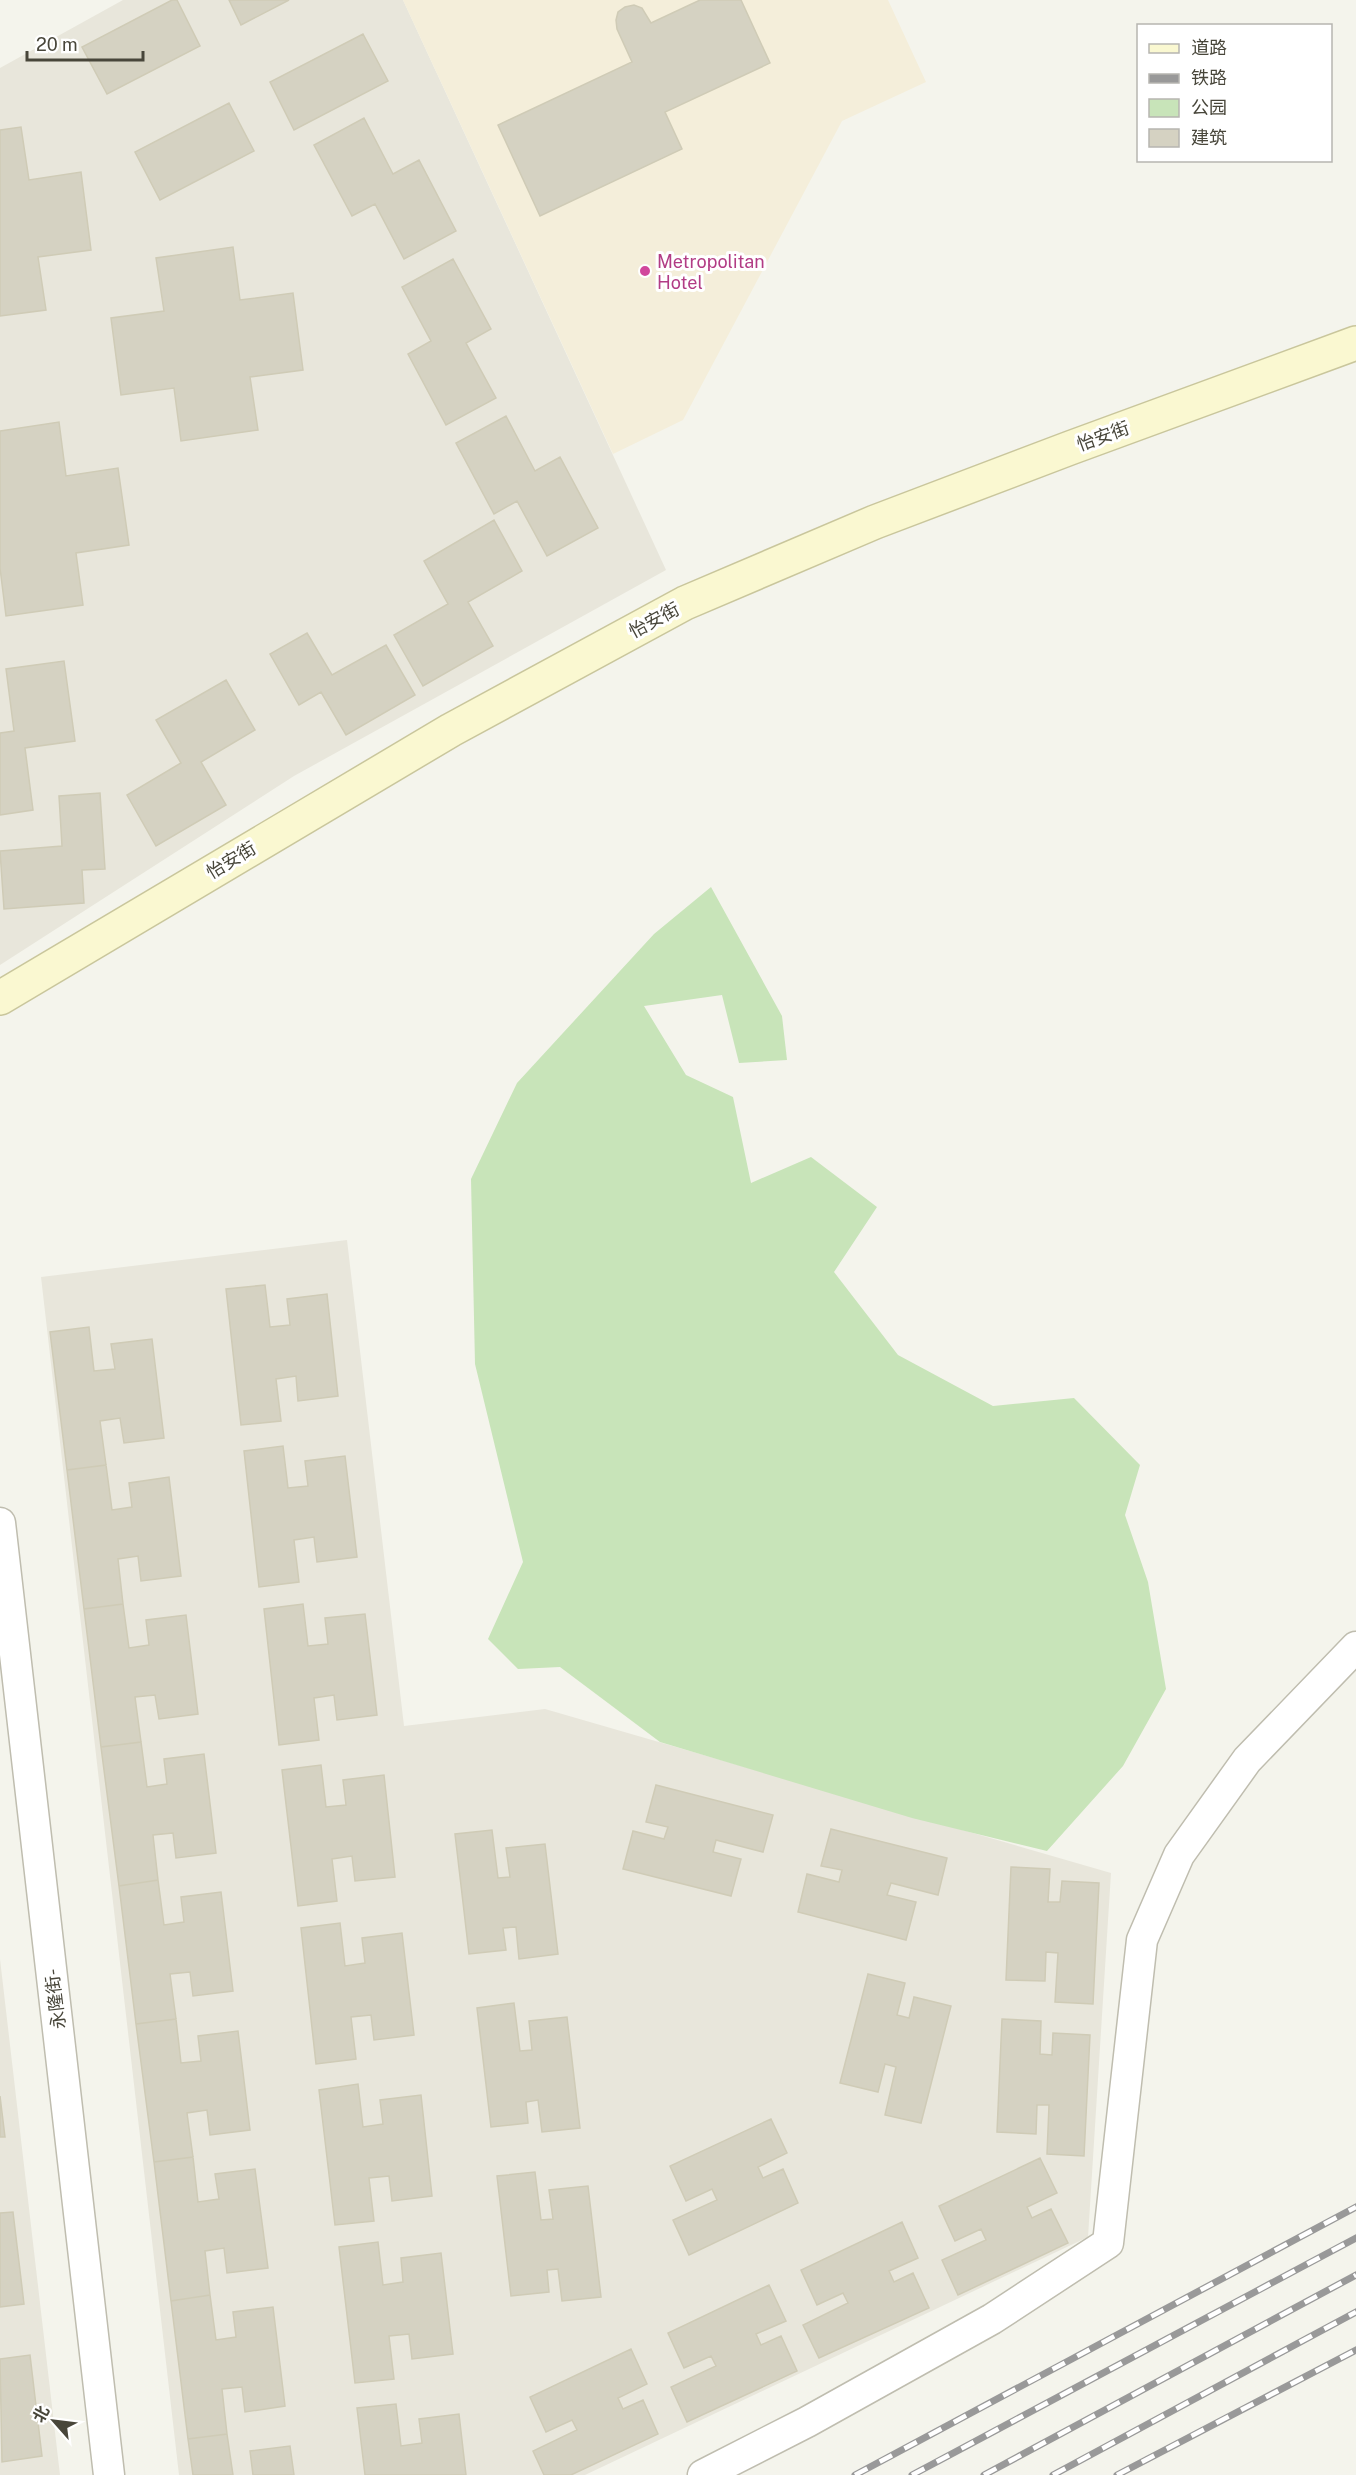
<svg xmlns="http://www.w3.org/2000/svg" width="1356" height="2475" font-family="'Public Sans','Noto Sans SC',sans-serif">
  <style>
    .residential { fill: #e8e6db }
    .commercial { fill: #f4eeda }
    .green { fill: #c8e4b9 }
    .building { fill: #d5d2c2; stroke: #cfcbb6; stroke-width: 1.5 }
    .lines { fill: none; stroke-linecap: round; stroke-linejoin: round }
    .street-casing { stroke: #bfbdaf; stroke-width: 33 }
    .secondary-casing { stroke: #c9c69c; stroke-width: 36 }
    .street { stroke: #fff; stroke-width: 30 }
    .secondary { stroke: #faf8d1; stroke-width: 33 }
    .rail-casing { stroke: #999; stroke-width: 7 }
    .rail { stroke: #fff; stroke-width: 4.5; stroke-dasharray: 14; stroke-linecap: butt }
    .hotel-dot { fill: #d1479c; stroke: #fff; stroke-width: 2 }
    .labels { text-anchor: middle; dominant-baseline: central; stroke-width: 6; stroke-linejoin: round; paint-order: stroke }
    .hotel-label { font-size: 18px; fill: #b23c85; stroke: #fff; text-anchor: start }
    .street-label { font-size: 18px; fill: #48463a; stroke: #fff }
  </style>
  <rect width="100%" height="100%" fill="#f4f4ec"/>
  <path class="residential" d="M123,0H403L666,570L294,776L0,965V68Z
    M347,1240L404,1726L545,1709L1111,1873L1088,2237L585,2475H179L41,1277Z
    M0,1959L60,2475H0Z"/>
  <path class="commercial" d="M403,0H888L926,82L842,121L683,420L613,454Z"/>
  <path class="green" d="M711,887L782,1016L787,1060L739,1063L722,995L644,1006L686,1075L733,1097L751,1183L811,1157L877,1207L834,1272L898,1355L993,1406L1074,1398L1140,1465L1125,1515L1148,1582L1166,1689L1123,1766L1047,1851L912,1818L660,1742L560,1667L518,1669L488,1639L523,1562L475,1364L471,1179L517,1083L654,934Z"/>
  <path class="building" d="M172,0H177L200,46L107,94L82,47Z
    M229,0H289L241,25Z
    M700,0H741L770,63L665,112L682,149L540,216L498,125L632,62L617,29L616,20L618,12L625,7L634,5L642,8L651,23Z
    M363,34L388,81L294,130L270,82Z
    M229,103L254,151L160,200L135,152Z
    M364,118L393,174L419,160L456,231L404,259L375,204L352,216L314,145Z
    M21,127L29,180L81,172L91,250L38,257L46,310L0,316V130Z
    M233,247L240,300L293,293L303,370L250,377L258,430L181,441L174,388L121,395L111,318L164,311L156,258Z
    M453,259L491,329L466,343L496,398L446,425L408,354L431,341L402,287Z
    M506,416L535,471L560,457L598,528L547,556L517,501L494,514L456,443Z
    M59,422L66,476L118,468L129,545L76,553L83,605L6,616L0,568V431Z
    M494,520L522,571L468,602L493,646L423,686L394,635L448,604L424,561Z
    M307,633L332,675L386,645L415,695L346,735L321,692L299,705L270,654Z
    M64,661L75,741L25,748L33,810L0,815V733L14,731L6,669Z
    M226,680L255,730L201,762L226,805L156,846L127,795L181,763L156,720Z
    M100,793L105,869L82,870L84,903L4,909L0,851L62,846L59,796Z
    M265,1285L270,1327L290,1325L287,1299L327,1294L338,1396L298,1401L296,1376L276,1379L281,1421L241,1425L226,1289Z
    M89,1327L94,1371L115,1369L111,1344L152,1339L164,1438L124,1443L120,1418L100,1421L106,1465L67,1470L50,1332Z
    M283,1446L288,1488L308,1486L305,1461L345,1456L357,1557L317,1562L314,1537L294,1540L299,1582L259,1587L244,1451Z
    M106,1465L112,1510L132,1507L129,1483L169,1477L181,1576L141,1581L138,1556L118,1559L123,1604L84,1609L67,1470Z
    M123,1604L129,1648L149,1645L146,1620L186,1615L198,1714L159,1719L155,1695L135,1697L141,1742L101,1747L84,1609Z
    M303,1604L308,1646L328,1644L325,1618L365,1614L377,1715L337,1720L334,1695L314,1698L319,1740L279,1745L264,1609Z
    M141,1742L147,1787L167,1784L164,1759L204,1754L216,1853L176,1858L173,1833L153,1835L158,1880L119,1886L101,1747Z
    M321,1765L326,1807L346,1805L343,1780L384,1775L395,1877L355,1881L352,1856L332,1859L337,1901L298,1906L282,1770Z
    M656,1785L773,1815L763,1852L716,1840L713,1852L741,1859L731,1896L623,1869L633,1831L664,1839L668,1827L646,1822Z
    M831,1829L947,1858L938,1895L891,1883L887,1895L916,1902L906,1940L798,1912L807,1874L839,1882L842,1870L821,1866Z
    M492,1830L498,1878L510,1877L506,1848L545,1844L558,1954L519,1959L516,1927L503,1928L506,1950L469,1954L455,1834Z
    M1011,1867L1050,1869L1048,1902H1060L1062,1881L1099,1883L1093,2004L1055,2002L1058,1953L1046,1952L1045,1981L1006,1980Z
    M158,1880L164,1925L184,1922L181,1897L221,1892L233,1991L193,1996L190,1972L170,1974L176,2019L136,2024L119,1886Z
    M340,1923L345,1966L365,1963L362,1938L402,1933L414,2035L374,2040L371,2015L351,2017L356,2059L316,2064L301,1928Z
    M868,1974L905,1983L897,2015L909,2018L914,1997L951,2006L921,2123L885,2115L896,2067L885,2064L878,2092L840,2083Z
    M514,2003L520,2051L532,2050L529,2021L567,2017L580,2128L542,2132L538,2100L526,2102L528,2123L491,2127L477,2008Z
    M176,2019L181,2063L201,2061L198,2036L238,2031L250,2130L210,2135L207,2110L187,2113L193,2157L154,2162L136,2024Z
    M1002,2019L1041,2021L1040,2054L1052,2055L1053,2033L1090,2035L1084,2156L1047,2154L1049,2105H1037L1036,2134L997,2132Z
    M358,2084L363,2127L383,2124L380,2100L421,2095L432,2196L392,2201L389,2176L369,2178L374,2221L335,2225L319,2090Z
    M0,2096L5,2137H0Z
    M771,2119L787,2153L758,2167L763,2178L783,2169L798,2203L689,2255L673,2220L717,2200L712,2189L686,2201L670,2166Z
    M193,2157L198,2202L219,2199L215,2174L255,2169L268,2268L227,2273L224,2248L205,2251L210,2295L171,2301L154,2162Z
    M1040,2158L1057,2193L1027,2207L1032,2218L1051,2209L1068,2243L958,2295L942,2260L986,2240L981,2229L955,2241L939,2206Z
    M535,2172L541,2220L553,2219L549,2190L588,2186L601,2297L562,2301L558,2269L547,2270L549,2292L511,2296L497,2176Z
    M13,2212L24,2304L0,2307V2213Z
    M902,2222L918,2258L889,2271L894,2282L913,2273L929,2308L819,2358L803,2325L848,2303L843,2293L817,2305L801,2270Z
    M378,2242L383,2285L403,2282L401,2258L441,2253L453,2354L412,2359L409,2334L389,2336L394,2379L355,2383L339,2247Z
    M769,2285L786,2321L756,2334L761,2345L781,2336L797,2371L687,2422L671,2387L716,2366L711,2356L684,2368L668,2333Z
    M210,2295L216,2340L236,2337L233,2312L273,2307L285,2406L245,2412L242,2387L222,2389L227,2434L188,2439L171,2301Z
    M631,2349L647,2384L618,2398L623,2409L643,2400L658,2434L571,2475H544L533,2451L577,2430L572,2420L546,2432L530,2397Z
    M30,2355L42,2456L2,2462L0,2359Z
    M396,2404L401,2446L422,2443L419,2419L459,2414L466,2475H365L357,2408Z
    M227,2434L233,2475H193L188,2439Z
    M290,2446L294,2475H253L250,2451Z"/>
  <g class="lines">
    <g class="street-casing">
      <path id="street" d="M0,1523L109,2475
        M703,2475L807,2422L992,2319L1108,2243L1142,1940L1179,1855L1247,1760L1356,1647"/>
    </g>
    <g class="secondary-casing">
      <path id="secondary" d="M0,998L451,730L685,603L875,522L1070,448L1356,343"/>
    </g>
    <use href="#street" class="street"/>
    <use href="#secondary" class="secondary"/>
    <g class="rail-casing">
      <path id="rail" d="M855,2475L1356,2207
        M912,2475L1356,2238
        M984,2475L1356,2275
        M1053,2475L1356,2312
        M1117,2475L1356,2350"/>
    </g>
    <use href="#rail" class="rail"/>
  </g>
  <circle class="hotel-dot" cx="645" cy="271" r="6"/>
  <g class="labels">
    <g class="hotel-label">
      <text x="657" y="261">Metropolitan<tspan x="657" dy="21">Hotel</tspan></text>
    </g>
    <g class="street-label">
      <text transform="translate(1103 436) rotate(-20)">怡安街</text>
      <text transform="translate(654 620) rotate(-28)">怡安街</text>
      <text transform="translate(231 860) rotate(-31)">怡安街</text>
      <text transform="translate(55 1999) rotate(-97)">永隆街-</text>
    </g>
  </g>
  <rect x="1137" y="24" width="195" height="138" fill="#ffffff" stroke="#b6b5b0" stroke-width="1.5"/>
  <rect x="1149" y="44" width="30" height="9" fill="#faf8d1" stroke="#b6b5b0" stroke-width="1.5"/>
  <text x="1191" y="54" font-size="18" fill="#48463a">道路</text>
  <rect x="1149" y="74" width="30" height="9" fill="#999999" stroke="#b6b5b0" stroke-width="1.5"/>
  <text x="1191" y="84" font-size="18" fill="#48463a">铁路</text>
  <rect x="1149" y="99" width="30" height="18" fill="#c8e4b9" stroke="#b6b5b0" stroke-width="1.5"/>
  <text x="1191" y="114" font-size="18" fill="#48463a">公园</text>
  <rect x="1149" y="129" width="30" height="18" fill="#d5d2c2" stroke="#b6b5b0" stroke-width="1.5"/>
  <text x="1191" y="144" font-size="18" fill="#48463a">建筑</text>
  <g transform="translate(54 2421) rotate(298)" stroke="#ffffff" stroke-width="4.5" paint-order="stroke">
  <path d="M0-4.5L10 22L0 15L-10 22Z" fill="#48463a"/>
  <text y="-9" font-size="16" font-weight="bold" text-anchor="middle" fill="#48463a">北</text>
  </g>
  <path d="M27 51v9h116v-9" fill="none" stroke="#48463a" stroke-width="3"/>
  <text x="36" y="51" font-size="18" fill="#48463a" stroke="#ffffff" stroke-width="4.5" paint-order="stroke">20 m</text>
</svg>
